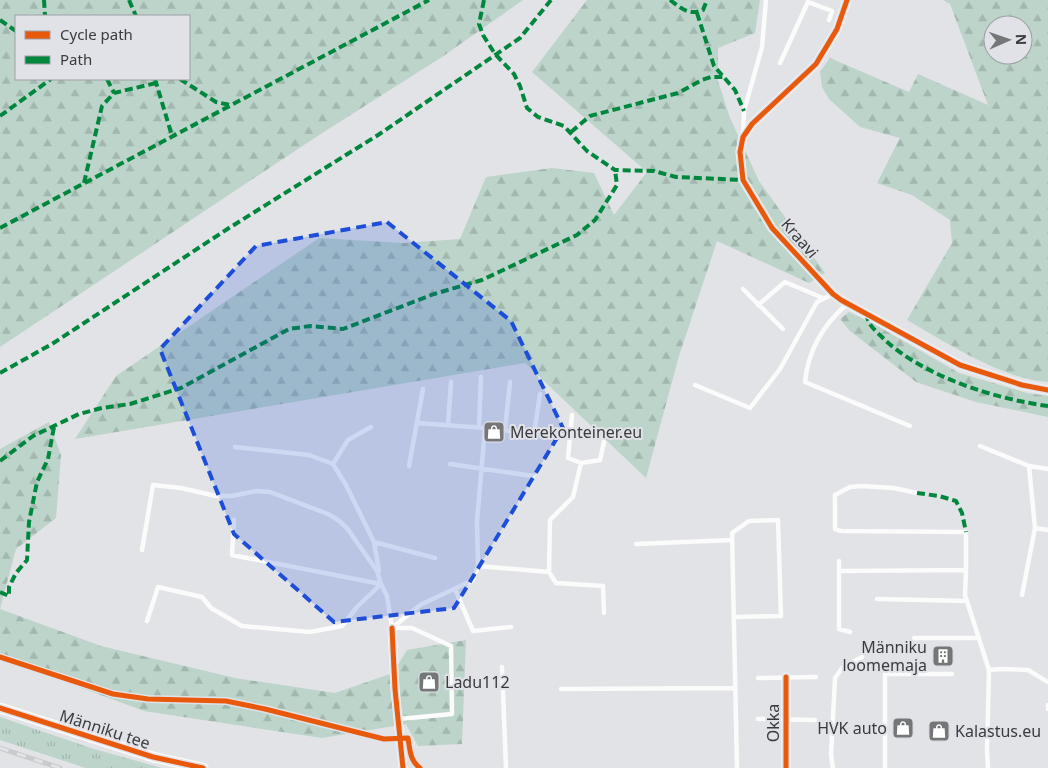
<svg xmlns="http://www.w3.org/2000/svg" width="1048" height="768" font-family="'Noto Sans',sans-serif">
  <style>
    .grass { fill: url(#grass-tufts) }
    .forest { fill: url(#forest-firs); fill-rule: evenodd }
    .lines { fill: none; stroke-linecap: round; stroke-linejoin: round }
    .service { stroke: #fbfbfb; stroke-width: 4.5 }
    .minor { stroke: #fbfbfb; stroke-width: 9 }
    .tertiary { stroke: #fbfbfb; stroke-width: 11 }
    .rail-casing { stroke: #cacacb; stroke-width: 5 }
    .rail { stroke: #e0e2e8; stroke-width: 3; stroke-dasharray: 9; stroke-linecap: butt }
    .quiet { stroke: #00873e; stroke-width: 4; stroke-dasharray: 8 4; stroke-linecap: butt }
    .cycleway-casing { stroke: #e0e2e8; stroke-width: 8 }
    .cycleway { stroke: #e8590c; stroke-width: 5 }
    .marked { fill: #1d4ed8; fill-opacity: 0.2; stroke: #1d4ed8; stroke-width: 4; stroke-dasharray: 10 6; stroke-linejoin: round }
    .labels { text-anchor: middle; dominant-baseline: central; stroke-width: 4; stroke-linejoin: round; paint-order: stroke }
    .street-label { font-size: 16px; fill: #3a3b3d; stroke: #e0e2e8 }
    .poi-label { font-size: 16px; fill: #3a3b3d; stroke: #e0e2e8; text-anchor: start }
  </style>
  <defs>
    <pattern id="grass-tufts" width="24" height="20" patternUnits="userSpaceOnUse" patternTransform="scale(1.25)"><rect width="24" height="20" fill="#bcd4ca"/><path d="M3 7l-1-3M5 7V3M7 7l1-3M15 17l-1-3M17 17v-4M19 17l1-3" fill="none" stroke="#a2b7ae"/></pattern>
    <pattern id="forest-firs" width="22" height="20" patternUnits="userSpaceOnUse" patternTransform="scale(1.25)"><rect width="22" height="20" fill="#bcd4ca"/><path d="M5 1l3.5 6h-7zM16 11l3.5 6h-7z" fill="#a2b7ae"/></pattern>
  </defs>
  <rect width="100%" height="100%" fill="#e2e3e6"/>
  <path class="grass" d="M0,717L94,749L162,768H86L0,740Z"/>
  <path class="forest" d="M0,0H523L442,57L319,135L0,347ZM16,16H189V79H16Z
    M587,0H760L755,33L718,48V81L730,118L759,181L825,273L809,283L717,241L679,356L646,478L525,363L75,439L116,376L319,238L403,243L460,239L486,177L552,168L594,173L614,215L647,172L532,72Z
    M943,0H1048V382C1002,379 947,343 907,320L952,243L950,220L912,195L877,183L900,138L860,127L829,99L822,87L820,72L830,58L909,92L918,74L988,105L950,4ZM993,25H1023V55H993Z
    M849,312L872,323L959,373L1027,393L1048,396V417L976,402L916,382L850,331L840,319Z
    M49,422L61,455L56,518L16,549L0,609L101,646L235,678L335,693L393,673L407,650L466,640L462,744L418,746L406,724L322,738L144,711L0,658V449Z"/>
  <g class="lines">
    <path class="service" d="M780,63L808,2L832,11L829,20
      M743,134L744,111L762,47L766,0
      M743,289L783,329
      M847,304C823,325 808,350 805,382L910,426
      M758,305L785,282L823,298
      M695,385L750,408L780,369L817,302L833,294
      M572,415L568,458L581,463L600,460L604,442
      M417,423L485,428L534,434L540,394
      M448,425L451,382
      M479,427L481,377
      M505,430L510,382
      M980,446L1029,466L1048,469
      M235,447L309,455L333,464L346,485L374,542L379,571
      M333,464L348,440L371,427
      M450,464L533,476
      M409,466L423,389
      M1029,466L1035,528L1048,530
      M917,493L894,488L861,486L850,487L835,495V529L841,531L966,532V570
      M234,520L232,555L381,584
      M374,542L435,558
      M636,544L732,540
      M142,550L153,485L181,488L216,496H232L256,491L270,492L328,514L338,520L347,528L377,571L381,584L387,596L392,628
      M839,561V629L850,632
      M478,566L549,572L550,520L573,497L581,463
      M839,571L966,570L965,595L989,670L987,751L988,768
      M549,572L556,583L603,586L604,613
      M455,589L473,631L511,627
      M1022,595L1035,528
      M877,599L967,601
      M734,617L781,616L778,520L749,521L732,533L737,768
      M147,621L158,587L202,597L211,608L242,626L310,632L342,626L357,607L381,584
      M392,628L420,605L473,580L478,566L477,521L485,428
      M392,628H412L451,646L452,714L399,719
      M914,638H979
      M502,667L506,768
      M989,670L1002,669L1028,670L1048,682
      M758,678L816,677
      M561,689L735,688
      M1048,705V709
      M758,719L815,720
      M833,768L831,755L835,678L842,668L862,657
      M885,768V674H952"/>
    <path class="minor" d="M847,0L837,29L816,64L752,124L743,137L740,152L743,180L772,228L833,294L841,300L960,365L1022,385L1048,390
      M392,628L395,689L403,768
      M786,677V768"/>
    <path class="tertiary" d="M0,708L153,757L203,768"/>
    <g class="rail-casing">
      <path id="rail" d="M0,748L60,768"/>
    </g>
    <use href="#rail" class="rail"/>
    <path class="quiet" d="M44,0L45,16
      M129,0L136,16
      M484,0L479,24L483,35L495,54L514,74L520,86L527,108L538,117L564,126L587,151L615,170L654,171L676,177L743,180
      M670,0C681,8 689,16 703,10L707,0
      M697,13L714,66L735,90L744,111
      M0,20L16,31
      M107,79L114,93
      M155,79L172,136
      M180,79L216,102L230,105
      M0,116L51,79
      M571,132L590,116L678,93L702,80L711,77H724
      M84,183L102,106L114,93L156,83
      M0,228L429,0
      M866,313C867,317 868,321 870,324C873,329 879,334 883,338C922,376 995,399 1048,406
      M0,373L52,344L229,228L378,135L520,38L551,0
      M0,461L33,436L79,414L102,408L130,404L181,388L289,329L310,326L343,329L434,294L482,280L577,235L595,220L617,185L615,170
      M917,493L939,496L956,501L962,513L966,532
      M0,592L9,596V587L16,573L27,560L29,522L37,482L48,459L54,427"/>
    <g class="cycleway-casing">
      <path id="cycleway" d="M847,0L837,29L816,64L752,124L743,137L740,152L743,180L772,228L833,294L841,300L960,365L1022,385L1048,390
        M392,628L395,689L403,768
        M0,657L113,694L148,699L226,701L265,709L384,739L408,738C410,750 410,761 420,768
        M786,677V768
        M0,708L153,757L203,768"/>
    </g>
    <use href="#cycleway" class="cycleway"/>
  </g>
  <path class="marked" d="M387,222L511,321L563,428L454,608L334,622L234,534L160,349L256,246Z"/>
  <defs>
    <g id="shop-square" transform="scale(1.125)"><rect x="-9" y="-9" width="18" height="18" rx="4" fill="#757678" stroke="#e0e2e8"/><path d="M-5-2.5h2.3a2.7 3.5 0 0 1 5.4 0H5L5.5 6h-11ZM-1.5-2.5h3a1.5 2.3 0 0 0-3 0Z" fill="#fff"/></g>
    <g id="building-square" transform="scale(1.125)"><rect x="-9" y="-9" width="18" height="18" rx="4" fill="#757678" stroke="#e0e2e8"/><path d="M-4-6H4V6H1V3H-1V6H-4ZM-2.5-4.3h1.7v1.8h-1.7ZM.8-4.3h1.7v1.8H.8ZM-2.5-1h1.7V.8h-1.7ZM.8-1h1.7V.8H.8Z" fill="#fff"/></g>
  </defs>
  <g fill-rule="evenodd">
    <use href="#shop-square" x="494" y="432"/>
    <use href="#building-square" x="943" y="656"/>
    <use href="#shop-square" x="429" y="682"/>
    <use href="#shop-square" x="903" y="728"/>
    <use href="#shop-square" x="939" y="731"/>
  </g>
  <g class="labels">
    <g class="street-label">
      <text transform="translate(800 238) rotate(49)">Kraavi</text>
      <text transform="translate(773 723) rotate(-90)">Okka</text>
      <text transform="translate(105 729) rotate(18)">Männiku tee</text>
    </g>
    <g class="poi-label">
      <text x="510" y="432">Merekonteiner.eu</text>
      <text x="927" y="647" text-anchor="end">Männiku<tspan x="927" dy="18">loomemaja</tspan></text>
      <text x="445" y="682">Ladu112</text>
      <text x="887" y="728" text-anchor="end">HVK auto</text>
      <text x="955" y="731">Kalastus.eu</text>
    </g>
  </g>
  <rect x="15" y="15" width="175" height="65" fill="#e0e2e8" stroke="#9e9fa4"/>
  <rect x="25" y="31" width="25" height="8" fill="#e8590c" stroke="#9e9fa4"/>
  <text x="60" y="40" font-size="15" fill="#3a3b3d">Cycle path</text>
  <rect x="25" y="56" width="25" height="8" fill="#00873e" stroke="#9e9fa4"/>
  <text x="60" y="65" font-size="15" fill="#3a3b3d">Path</text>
  <g transform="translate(1008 40) rotate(88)"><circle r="24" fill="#e0e2e8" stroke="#9e9fa4"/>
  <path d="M0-4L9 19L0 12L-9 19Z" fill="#757678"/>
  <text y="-8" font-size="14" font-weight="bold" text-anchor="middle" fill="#3a3b3d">N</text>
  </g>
</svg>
